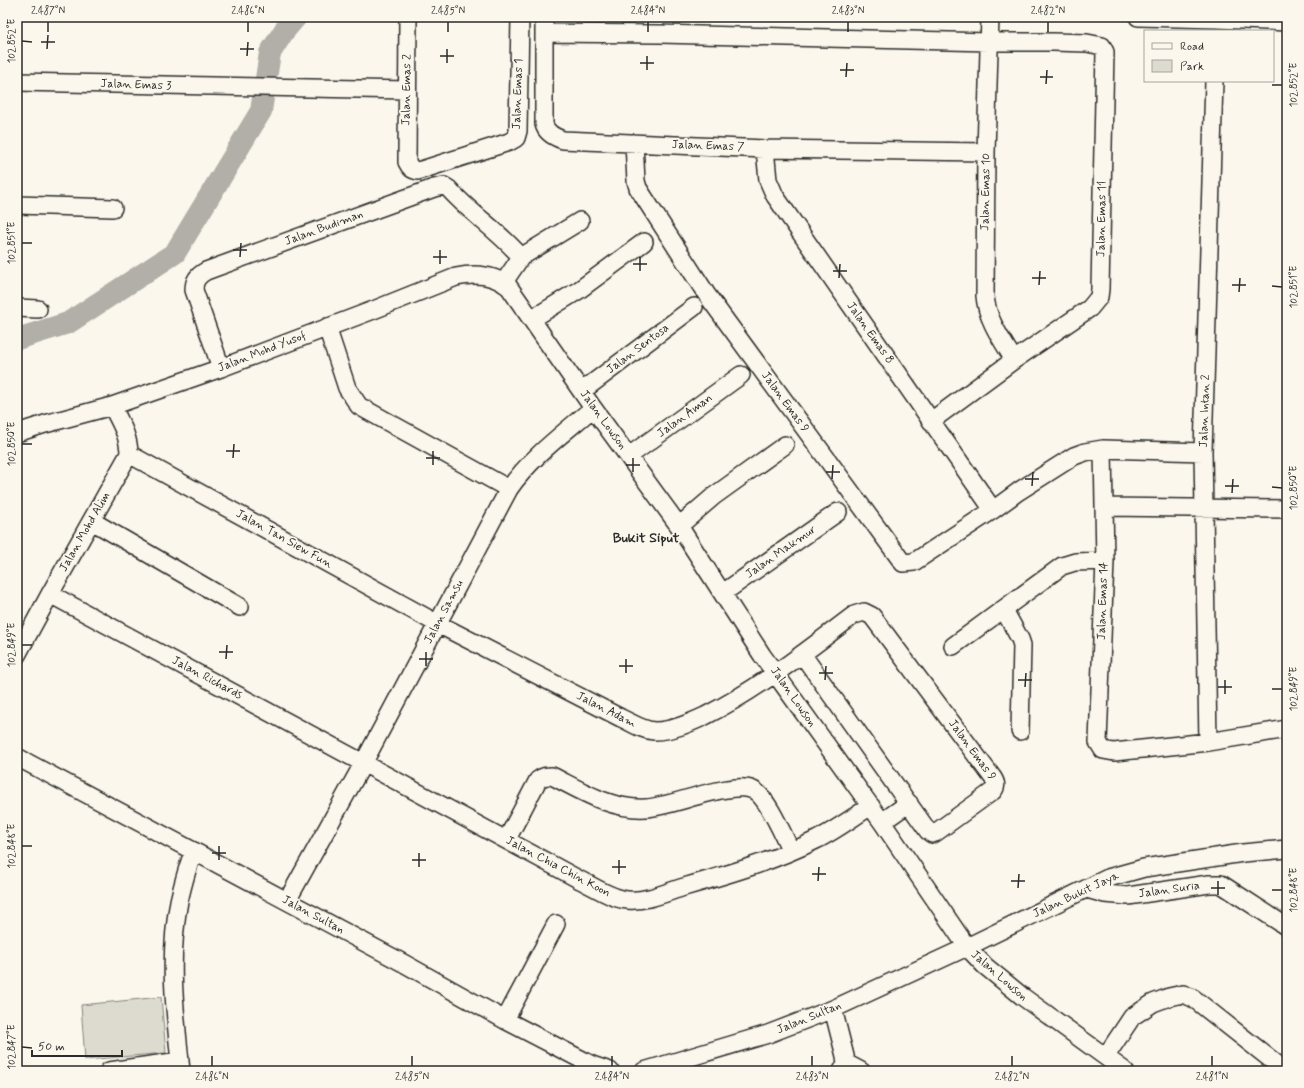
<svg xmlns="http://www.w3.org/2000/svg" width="1304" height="1088" font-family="Mynerve,sans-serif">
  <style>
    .green { fill: #dddad0; stroke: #84827e }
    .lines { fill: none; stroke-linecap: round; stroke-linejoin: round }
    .river { stroke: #b1afa7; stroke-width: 22 }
    .minor-casing { stroke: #2b2b2b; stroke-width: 20 }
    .minor { stroke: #fbf7ec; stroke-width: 17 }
    .ticks { fill: none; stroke: #2b2b2b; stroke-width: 1.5 }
    .labels { text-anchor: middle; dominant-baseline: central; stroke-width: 3.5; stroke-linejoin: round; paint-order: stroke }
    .street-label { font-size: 12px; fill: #2b2b2b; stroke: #fbf7ec }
    .quarter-label { font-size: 14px; font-weight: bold; fill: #2b2b2b; stroke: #fbf7ec }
    .neatline { fill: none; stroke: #2b2b2b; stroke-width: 1.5 }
    .ticks-label { font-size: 10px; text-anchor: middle; fill: #2b2b2b }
  </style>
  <rect width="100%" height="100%" fill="#fbf7ec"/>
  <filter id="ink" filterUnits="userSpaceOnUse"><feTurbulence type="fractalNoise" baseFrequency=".025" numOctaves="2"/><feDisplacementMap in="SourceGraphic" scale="8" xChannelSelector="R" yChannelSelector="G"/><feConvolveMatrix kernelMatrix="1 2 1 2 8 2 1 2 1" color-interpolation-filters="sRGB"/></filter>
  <g filter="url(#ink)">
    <path class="green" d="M161,997L166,1053L85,1060L81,1005Z"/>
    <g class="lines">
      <path class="river" d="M17,339L68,323L175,253L261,111L270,53L284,31L296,17"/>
      <g class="minor-casing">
        <path id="minor" d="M408,17L407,162C410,168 412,170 418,171L509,142L516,138L518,131L520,17
          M544,17V124C546,133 554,137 563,140L765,149L986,152
          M990,17L986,152L985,296C987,320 1002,340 1014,360
          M1138,17L1216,19L1287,22
          M544,33L660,34L989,42H1053L1087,43L1102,46L1105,52L1100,289L1099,297L1090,308L1014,360L931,421
          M17,82L407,90
          M634,143L636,181L638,188L707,295L903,563L914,562L993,510L1019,491L1074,456L1085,452L1103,449L1203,452
          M765,149L768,180L775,196L993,510
          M17,205L113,208
          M504,282L521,257L580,221
          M17,308L38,309
          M532,319L579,290L644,242
          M327,327L347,388L359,406L509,489
          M221,368L194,290C194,281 197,276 206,271L434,188L444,186L449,189C471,214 499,231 521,257
          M582,391L694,307
          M17,433L45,424L112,406L221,368L376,309L456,277C475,273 494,274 509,287L593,408L679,526L762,655L882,822L967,947L985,966L1023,997L1125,1071
          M1103,449L1105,561L1098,742L1103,750L1114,752L1208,742L1287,729
          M129,454L438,624L621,718C632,723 644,731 655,731C672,731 690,723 705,716C759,689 806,651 854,615L864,612L872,616L993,778C996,783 997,786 993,791L935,833L932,834L928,831L802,654
          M629,456L741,375
          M1104,507L1287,509
          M92,521L240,607
          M679,526L714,496L785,445
          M723,593L838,512
          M50,594L580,880C595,887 612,899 628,900C646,902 667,892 684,887C729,874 774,861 816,840C835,831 853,817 871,806
          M1004,610L1020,639L1022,645L1020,731
          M953,646L1062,566L1075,562L1105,561
          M17,655L50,594L129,454C129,436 120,422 112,406
          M1208,742L1203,452L1214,81
          M17,757L405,964L505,1020L592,1065L610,1071
          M882,822L909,803
          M507,839L538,780C543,776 546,776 552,776C582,791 611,810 646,808C671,807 732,780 753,790C767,796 784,837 791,851
          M1087,889L1105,894L1128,896L1209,884H1221L1287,927
          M287,901L364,762L509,489C531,457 564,433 593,408
          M833,1009L845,1056L846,1063L842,1071
          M505,1020L556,924
          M1106,1056L1132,1017L1153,1003L1169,997L1183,994L1193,998L1283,1069L1287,1071
          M846,1063L861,1071
          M109,1071L180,1061
          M181,1071C175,1013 168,959 179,901C183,884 187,867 194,851
          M644,1071L768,1034L833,1009L967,947L1108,878L1144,868L1243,853L1287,849"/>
      </g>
      <use href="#minor" class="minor"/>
    </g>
  </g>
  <path class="ticks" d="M48,32V22M248,32V22M448,32V22M648,32V22M848,32V22M1048,32V22M22,41L32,42M41,42H55M47,49L48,35M240,49H254M247,56L248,42M440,56H454M447,63V49M640,63H654M647,70V56M840,70H854M846,77L847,63M1040,77H1053M1046,84L1047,70M1272,85H1282M22,243H32M233,250H247M240,257L241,243M433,257H447M440,264V250M633,264H647M640,271V257M833,271H847M839,278L840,264M1032,278H1046M1039,285L1040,271M1232,285H1246M1272,286L1282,287M1239,292L1240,278M22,444H32M226,451H240M233,458L234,444M426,458H440M433,465V451M626,465H640M633,472V458M826,472H840M832,479L833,465M1025,479H1039M1032,486L1033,472M1225,486H1239M1272,487L1282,488M1232,493L1233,479M22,645H32M219,652H233M226,659L227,645M419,659H433M426,666V652M619,666H633M626,673V659M819,673H833M825,680L826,666M1018,680H1032M1025,687L1026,673M1218,687H1232M1272,689H1282M1225,694V680M22,846H32M212,853H226M219,860V846M412,860H426M419,867V853M612,867H626M619,874V860M812,874H826M818,881L819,867M1011,881H1025M1018,888L1019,874M1211,888H1225M1272,890H1282M1218,895V881M22,1047L32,1048M212,1066V1056M412,1066V1056M612,1066V1056M812,1066V1056M1012,1066V1056M1212,1066V1056"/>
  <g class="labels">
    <g class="street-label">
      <text transform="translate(136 85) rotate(2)">Jalan Emas 3</text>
      <text transform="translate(407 90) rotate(-89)">Jalan Emas 2</text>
      <text transform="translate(518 94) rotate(-88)">Jalan Emas 1</text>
      <text transform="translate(708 146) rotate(2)">Jalan Emas 7</text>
      <text transform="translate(986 192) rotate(-89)">Jalan Emas 10</text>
      <text transform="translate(1102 219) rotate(-89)">Jalan Emas 11</text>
      <text transform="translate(324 228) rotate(-20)">Jalan Budiman</text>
      <text transform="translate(870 333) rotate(55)">Jalan Emas 8</text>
      <text transform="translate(638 349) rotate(-37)">Jalan Sentosa</text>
      <text transform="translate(262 352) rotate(-21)">Jalan Mohd Yusof</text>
      <text transform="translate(785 402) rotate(54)">Jalan Emas 9</text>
      <text transform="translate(1205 411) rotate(-88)">Jalan Intan 2</text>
      <text transform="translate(685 416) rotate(-36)">Jalan Aman</text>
      <text transform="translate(603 420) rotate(54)">Jalan Lowson</text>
      <text transform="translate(85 532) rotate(-60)">Jalan Mohd Alim</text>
      <text transform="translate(284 539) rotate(29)">Jalan Tan Siew Fun</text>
      <text transform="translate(781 552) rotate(-35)">Jalan Makmur</text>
      <text transform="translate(1103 601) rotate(-88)">Jalan Emas 14</text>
      <text transform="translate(444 612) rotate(-62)">Jalan Samsu</text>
      <text transform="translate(207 678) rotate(28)">Jalan Richards</text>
      <text transform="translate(793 697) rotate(55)">Jalan Lowson</text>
      <text transform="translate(606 710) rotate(27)">Jalan Adam</text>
      <text transform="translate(972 750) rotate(54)">Jalan Emas 9</text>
      <text transform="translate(558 867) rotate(28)">Jalan Chia Chin Koon</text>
      <text transform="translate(1169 890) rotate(-8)">Jalan Suria</text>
      <text transform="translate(1076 895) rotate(-25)">Jalan Bukit Jaya</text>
      <text transform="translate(313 915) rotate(28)">Jalan Sultan</text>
      <text transform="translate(999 976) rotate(41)">Jalan Lowson</text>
      <text transform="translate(809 1018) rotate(-22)">Jalan Sultan</text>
    </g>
    <g class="quarter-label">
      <text x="646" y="538">Bukit Siput</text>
    </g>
  </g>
  <rect width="1304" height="1088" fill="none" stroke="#fbf7ec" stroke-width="44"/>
  <rect x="1144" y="30" width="130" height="52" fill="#fbf7ec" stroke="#a8a59f"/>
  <rect x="1152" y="43" width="20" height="6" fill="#fbf7ec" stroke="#a8a59f"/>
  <text x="1180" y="50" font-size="12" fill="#2b2b2b">Road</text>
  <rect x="1152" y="60" width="20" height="12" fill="#dddad0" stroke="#a8a59f"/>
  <text x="1180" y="70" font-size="12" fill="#2b2b2b">Park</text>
  <path d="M32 1050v6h90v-6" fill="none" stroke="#2b2b2b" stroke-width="2"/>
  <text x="38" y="1050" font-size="12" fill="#2b2b2b" stroke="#fbf7ec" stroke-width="3" paint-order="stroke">50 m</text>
  <rect x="22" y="22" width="1260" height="1044" class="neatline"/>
  <g class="ticks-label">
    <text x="48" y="14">2.487°N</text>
    <text x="248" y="14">2.486°N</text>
    <text x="448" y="14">2.485°N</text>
    <text x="648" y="14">2.484°N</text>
    <text x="848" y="14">2.483°N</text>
    <text x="1048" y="14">2.482°N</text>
    <text transform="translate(11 41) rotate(-90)" y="4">102.852°E</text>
    <text transform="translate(1293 85) rotate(-90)" y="4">102.852°E</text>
    <text transform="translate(11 243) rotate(-90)" y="4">102.851°E</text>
    <text transform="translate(1293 287) rotate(-90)" y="4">102.851°E</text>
    <text transform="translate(11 444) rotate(-90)" y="4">102.850°E</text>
    <text transform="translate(1293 488) rotate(-90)" y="4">102.850°E</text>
    <text transform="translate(11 645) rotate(-90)" y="4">102.849°E</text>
    <text transform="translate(1293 689) rotate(-90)" y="4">102.849°E</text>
    <text transform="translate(11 846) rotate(-90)" y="4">102.848°E</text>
    <text transform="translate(1293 890) rotate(-90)" y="4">102.848°E</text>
    <text transform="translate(11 1047) rotate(-90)" y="4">102.847°E</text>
    <text x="212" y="1080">2.486°N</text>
    <text x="412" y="1080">2.485°N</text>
    <text x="612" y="1080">2.484°N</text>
    <text x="812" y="1080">2.483°N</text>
    <text x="1012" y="1080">2.482°N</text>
    <text x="1212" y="1080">2.481°N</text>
  </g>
</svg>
